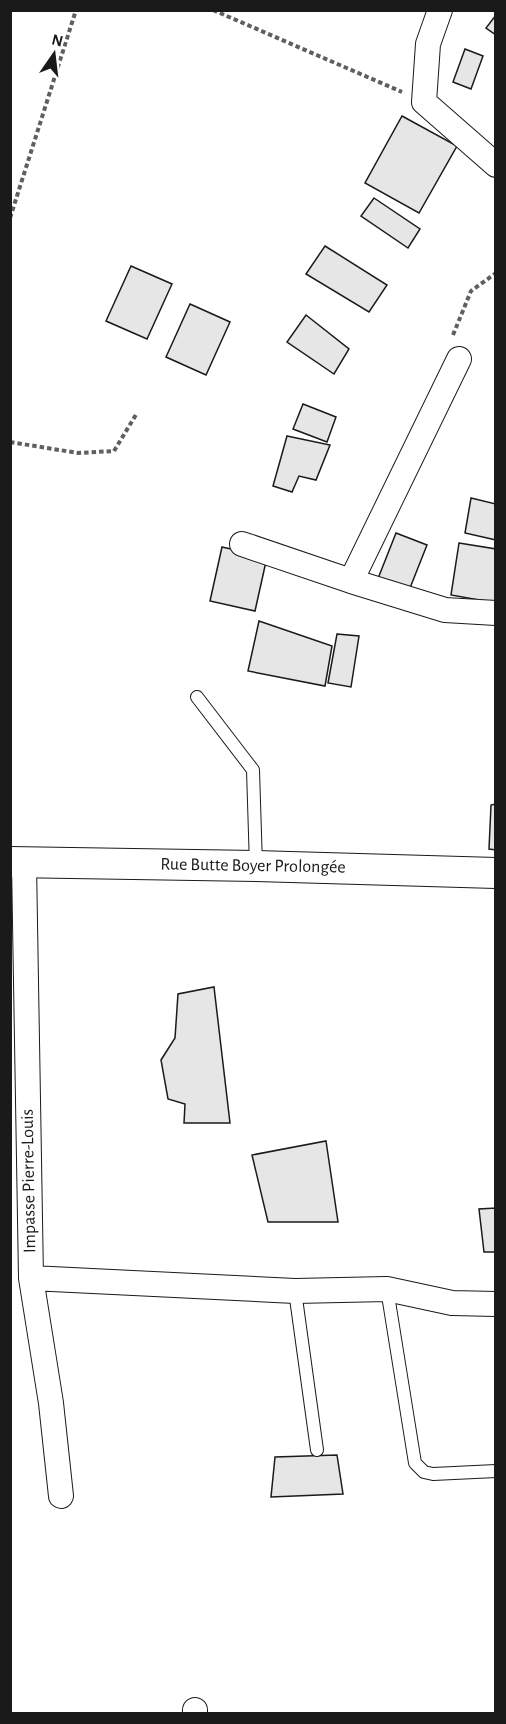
<svg xmlns="http://www.w3.org/2000/svg" width="506" height="1724" font-family="'Alegreya Sans',sans-serif">
  <style>
    .building { fill: #e6e6e6; stroke: #1a1a1a; stroke-width: 1.5 }
    .lines { fill: none; stroke-linecap: round; stroke-linejoin: round }
    .service-casing { stroke: #1a1a1a; stroke-width: 14 }
    .minor-casing { stroke: #1a1a1a; stroke-width: 26 }
    .tertiary-casing { stroke: #1a1a1a; stroke-width: 32 }
    .path { stroke: #5f5f5f; stroke-width: 4; stroke-dasharray: 4.5 3; stroke-linecap: butt }
    .service { stroke: #fff; stroke-width: 12 }
    .minor { stroke: #fff; stroke-width: 24 }
    .tertiary { stroke: #fff; stroke-width: 30 }
    .labels { text-anchor: middle; dominant-baseline: central; stroke-width: 4.5; stroke-linejoin: round; paint-order: stroke }
    .street-label { font-size: 18px; fill: #1a1a1a; stroke: #fff }
  </style>
  <rect width="100%" height="100%" fill="#fff"/>
  <path class="building" d="M496,15V35L486,28Z
    M465,49L483,56L471,89L453,82Z
    M402,116L457,146L419,213L365,183Z
    M374,198L420,229L408,248L361,216Z
    M325,246L387,285L369,312L306,274Z
    M131,266L172,284L147,339L106,321Z
    M190,304L230,322L206,375L166,357Z
    M306,315L349,349L334,374L287,342Z
    M303,404L336,417L327,442L293,429Z
    M287,436L330,445L316,480L299,476L292,492L273,486Z
    M471,498L496,504V540L465,533Z
    M396,533L427,545L408,593L377,581Z
    M459,543L496,549V603L451,595Z
    M222,547L267,557L255,611L210,601Z
    M259,621L332,646L325,686L248,671Z
    M337,634L359,636L351,687L328,683Z
    M496,804V850L489,849L491,805Z
    M214,987L230,1123H184L185,1104L168,1099L161,1060L175,1038L178,994Z
    M326,1141L338,1222H268L252,1155Z
    M496,1208V1252H484L479,1209Z
    M337,1455L343,1494L271,1497L275,1457Z"/>
  <g class="lines">
    <g class="service-casing">
      <path id="service" d="M197,697L253,770L256,866
        M387,1289L415,1463L424,1472L433,1474L496,1471
        M295,1291L317,1450"/>
    </g>
    <g class="minor-casing">
      <path id="minor" d="M440,10L428,44L424,102L496,165
        M242,544L351,581L445,610L496,613
        M351,581L459,359
        M24,863L31,1278L51,1403L61,1496
        M31,1278L295,1291L387,1289L452,1303L496,1304
        M195,1710V1714"/>
    </g>
    <g class="tertiary-casing">
      <path id="tertiary" d="M10,862L256,866L496,873"/>
    </g>
    <path class="path" d="M213,10L402,92
      M10,218L76,10
      M453,335L471,291L496,273
      M10,442L78,453L114,451L137,413"/>
    <use href="#service" class="service"/>
    <use href="#minor" class="minor"/>
    <use href="#tertiary" class="tertiary"/>
  </g>
  <g class="labels">
    <g class="street-label">
      <text transform="translate(253 866) rotate(1)">Rue Butte Boyer Prolongée</text>
      <text transform="translate(29 1181) rotate(-91)">Impasse Pierre-Louis</text>
    </g>
  </g>
  <rect width="506" height="1724" fill="none" stroke="#1a1a1a" stroke-width="24"/>
  <g transform="translate(54 54) rotate(14)" stroke="#ffffff" stroke-width="4.5" paint-order="stroke">
  <path d="M0-4.5L10 22L0 15L-10 22Z" fill="#1a1a1a"/>
  <text y="-9" font-size="16" font-weight="bold" text-anchor="middle" fill="#1a1a1a">N</text>
  </g>
</svg>
